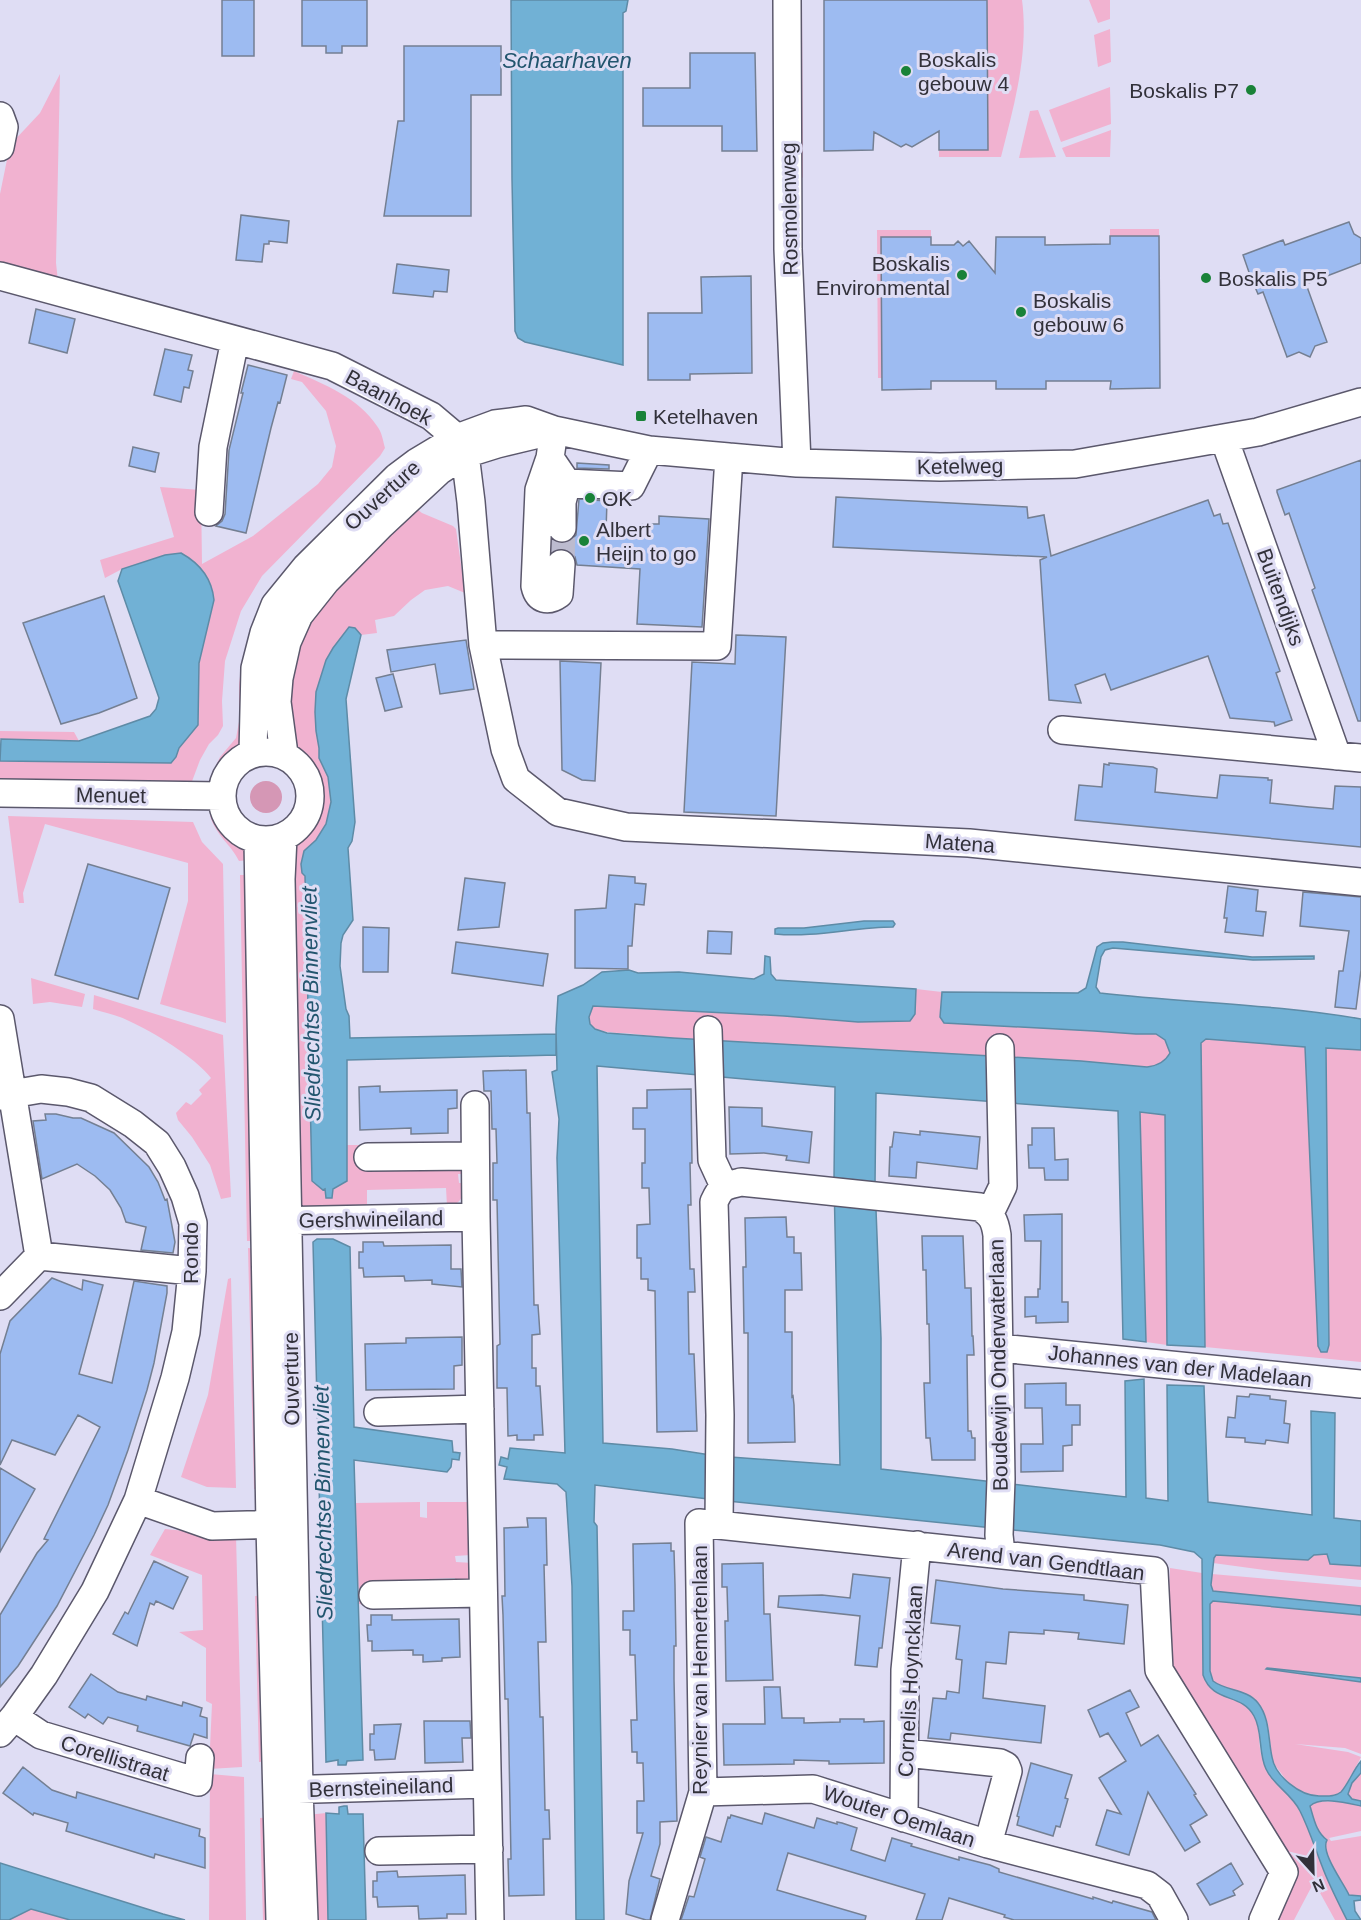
<svg xmlns="http://www.w3.org/2000/svg" width="1361" height="1920" font-family="Arial,sans-serif">
  <style>
    .green { fill: #f1b2d0 }
    .forest { fill: #d597b5 }
    .water { fill: #71b1d5; stroke: #5e8ba6; stroke-width: 1.5; fill-rule: evenodd }
    .building { fill: #9dbbf1; stroke: #747f92; stroke-width: 1.5 }
    .lines { fill: none; stroke-linecap: round; stroke-linejoin: round }
    .minor-tunnel { stroke: #bcbbcf; stroke-width: 27; stroke-dasharray: 27 14; stroke-linecap: butt }
    .minor-casing { stroke: #5b586c; stroke-width: 30 }
    .minor { stroke: #fff; stroke-width: 27 }
    .poi-dot { fill: #198238; stroke: #dfddf4; stroke-width: 2 }
    .labels { text-anchor: middle; dominant-baseline: central; stroke-width: 6; stroke-linejoin: round; paint-order: stroke }
    .poi-label { font-size: 21px; fill: #32313a; stroke: #dfddf4; text-anchor: start }
    .street-label { font-size: 21px; fill: #32313a; stroke: #dfddf4 }
    .water-label { font-size: 22px; font-style: italic; fill: #22556e; stroke: #dfddf4 }
  </style>
  <rect width="100%" height="100%" fill="#dfddf4"/>
  <path class="green" d="M797,0H802L803,178L798,173Z
    M987,0H1022C1029,53 1014,106 1001,157H939V150H988Z
    M1089,0H1110V19L1098,23Z
    M1110,29L1111,62L1098,67L1094,35Z
    M60,74L56,263L59,290L4,268L0,263V194L10,145L40,113Z
    M1110,87L1111,124L1061,142L1049,110Z
    M1038,110L1056,157L1019,158L1030,111Z
    M1111,130L1110,157H1066L1062,148Z
    M1110,229H1159V236H1110Z
    M877,230H931V237L882,378H878Z
    M294,371C324,384 359,398 377,426C382,432 383,441 385,448L380,456L262,576L241,611L225,661L222,701L223,726L218,735L209,744L200,760L191,784L0,783V761L163,763H171L176,757L179,748L198,725L199,663L214,600L165,555L122,569L105,578L100,560L174,537L160,487L201,490L202,564L253,536L318,484L332,467L336,446L326,411L302,382L291,379Z
    M412,505L422,513L453,526L456,529L465,593L448,586L425,590L411,600L394,616L375,620L377,633L361,635L355,628L349,627L333,648L326,660L316,692L315,712L316,731L319,748V758L328,777L331,802L326,824L316,840L304,851L302,873L305,876L325,1189L333,1190L347,1181V1145H363V1161L460,1160L464,1174H458L459,1183H464C464,1196 461,1205 447,1206L446,1188L367,1190V1208L312,1209L297,1203L286,863L295,838L307,826L312,816L316,794L315,782L309,770L292,750L285,687L311,614Z
    M253,626L240,749L213,777L212,774L220,757L236,738L239,722V684L242,662Z
    M0,731L74,732L79,741L0,739Z
    M212,815C228,827 242,842 249,860L239,861C230,843 217,837 210,816Z
    M8,816L193,822L202,842L223,864L226,1023L160,1004L188,901V863L45,824L23,893L24,903H19Z
    M240,875H251L260,1241H247Z
    M31,978L85,994L82,1007L50,1002L33,1004Z
    M916,989L942,992L940,1016L1114,1033H1156L1165,1040L1170,1053C1165,1062 1157,1066 1147,1067L1081,1061L673,1038C660,1037 648,1036 635,1034C620,1032 571,1036 593,1006L784,1016L858,1022L915,1014Z
    M94,995L223,1035L231,1197L221,1199L210,1165L192,1137L178,1120L176,1113L186,1102L191,1105L202,1094L199,1090L211,1078C195,1057 153,1032 129,1021C118,1015 105,1013 93,1009Z
    M1206,1039L1305,1047L1318,1346L1321,1352H1327L1329,1345L1326,1047L1361,1050V1362L1205,1347L1199,1049L1201,1043Z
    M1140,1112L1165,1114L1167,1345L1146,1342Z
    M248,1248L260,1249L265,1489H254Z
    M231,1278L236,1488L207,1487L181,1477L208,1395L228,1279Z
    M420,1502V1517L427,1518V1502H469L471,1555L455,1556L456,1562L473,1563L471,1583L456,1586L455,1578L381,1581V1589L372,1605L359,1604L355,1503Z
    M165,1529L236,1536L242,1767L209,1769L212,1704L206,1701V1648L179,1632L203,1630L202,1575L150,1555Z
    M1327,1554L1330,1564L1361,1566V1580L1280,1572L1213,1563L1214,1558L1216,1555L1308,1560L1314,1555Z
    M1170,1568L1202,1573L1203,1675C1213,1703 1238,1692 1252,1712C1262,1726 1257,1742 1262,1757C1267,1774 1291,1794 1299,1810C1309,1827 1314,1847 1322,1866C1329,1884 1338,1902 1347,1920H1335L1314,1882L1294,1920H1276L1292,1881L1171,1670L1167,1640Z
    M1212,1574L1361,1587V1606L1213,1591L1211,1585Z
    M267,1595L272,1761L259,1762L255,1596Z
    M1213,1601L1361,1615V1678L1335,1674L1328,1678L1361,1682V1754L1345,1748L1295,1744L1348,1752L1361,1757C1360,1760 1343,1790 1340,1793C1338,1794 1334,1795 1332,1796C1310,1798 1293,1791 1281,1773C1277,1768 1273,1763 1272,1757C1269,1742 1271,1725 1263,1712C1259,1706 1249,1696 1243,1693C1234,1690 1219,1690 1213,1682C1206,1674 1210,1617 1210,1604Z
    M1361,1773V1801L1352,1799L1348,1794L1352,1783Z
    M210,1774L244,1777L246,1920H209Z
    M1317,1801L1342,1802L1361,1806V1831L1329,1838L1331,1841L1361,1836V1896L1349,1895C1342,1880 1321,1854 1326,1838C1315,1833 1313,1817 1310,1806Z
    M326,1813L328,1920H310L307,1815Z
    M272,1817L275,1920H263L260,1818Z
    M31,1909L36,1910L70,1920H9Z"/>
  <path class="forest" d="M250 797a16 16 0 1 1 32 0a16 16 0 1 1-32 0Z"/>
  <path class="water" d="M511,0H628L626,11L623,13V365L525,342L518,338L515,331L512,179Z
    M181,553C199,563 212,579 214,600L199,663L198,725L179,748L176,757L171,763L0,761L1,739L79,741L150,716L156,709L159,698L118,581L122,569L165,555Z
    M349,627L355,628L361,635L346,699L355,822L352,841L348,848L353,920L343,935L341,943L340,966L346,1009L349,1016L350,1038L556,1034V1055L347,1060V1181L333,1189L332,1198H326L325,1189L323,1190L312,1181L305,876L302,873L301,864L304,851L316,840L326,824L331,802L328,777L319,758V748L316,731L315,712L316,692L326,660L333,648Z
    M864,921H893L895,924L893,927C854,927 815,938 775,934V929L778,928H804Z
    M1112,942H1123L1252,957L1314,956V959L1253,960L1113,948L1105,950L1101,957L1096,987L1100,993C1187,1003 1275,1004 1361,1019V1050L1326,1048L1329,1345L1327,1352H1321L1318,1346L1305,1047L1206,1039L1201,1043L1205,1347L1167,1345L1165,1115L1140,1112L1146,1342L1123,1339L1118,1111L876,1093L875,1184L881,1338V1469L1126,1497L1125,1381L1144,1379L1146,1498L1168,1501L1167,1385L1204,1386L1208,1502L1312,1515L1311,1411L1335,1413L1334,1518L1361,1521V1566L1330,1564L1327,1554L1314,1555L1308,1560L1216,1555L1214,1558L1211,1585L1213,1591L1361,1606V1615L1213,1601L1210,1604V1671L1213,1681C1226,1691 1247,1689 1258,1703C1270,1718 1268,1739 1272,1757C1275,1776 1300,1796 1319,1796C1326,1796 1335,1797 1341,1792C1349,1783 1353,1770 1361,1761V1773L1352,1783L1348,1794L1352,1799L1361,1801V1806C1347,1803 1321,1796 1310,1806C1314,1819 1316,1832 1327,1840C1320,1852 1343,1882 1349,1895L1361,1896V1900L1354,1901L1355,1911L1361,1920H1347C1338,1902 1329,1885 1322,1866C1315,1848 1309,1829 1300,1811C1292,1794 1273,1785 1266,1769C1258,1752 1263,1732 1254,1716C1241,1692 1213,1704 1203,1675L1202,1559L1194,1552L1160,1545L708,1499L595,1485L594,1522L597,1526L604,1920H576L572,1586L566,1492L557,1484L504,1479L507,1467L499,1465L501,1457L508,1459L510,1448L565,1453L557,1158L559,1119L552,1072L557,1070L556,1029L558,996L583,985L602,972L629,970L638,973L679,972L754,979L764,974L765,956L770,957L771,974L776,980L916,989L915,1014L910,1021L858,1022L784,1016L593,1006L589,1017L590,1024L595,1029L607,1033L673,1038L1081,1061L1147,1067C1157,1066 1165,1062 1170,1053L1165,1040L1156,1034H1136L1094,1031L944,1023L940,1017L942,992L1078,993L1086,988L1097,947L1103,943ZM597,1066L835,1087L834,1180L840,1465L717,1456L672,1449L603,1443Z
    M317,1239H333L350,1247L354,1427L452,1441L453,1452L460,1453L459,1460L452,1459L451,1467L447,1472L354,1460L363,1760L347,1761L346,1765H338V1760L326,1762L313,1242Z
    M1267,1668L1361,1678V1682L1266,1669Z
    M344,1806H347L348,1814H363L366,1920H328L326,1813L339,1814V1807Z
    M0,1863L163,1914L185,1920H70L31,1909L9,1920H0Z"/>
  <path class="building" d="M222,0H254V56H222Z
    M302,0H367V46H342V53H326V46H302Z
    M824,0H987L988,150H939V131L912,147L906,144L901,147L874,132L873,150L824,151Z
    M404,46H501V95H471V216H384L398,121H404Z
    M690,53H755L757,151H722V126H643V88H690Z
    M241,215L289,221L287,243L269,241V244H264L262,262L236,260Z
    M1349,222L1354,234L1361,238V263L1306,284L1327,342L1315,346L1310,357L1299,352L1287,357L1263,292L1258,294L1255,287L1249,284L1251,278L1243,255L1283,240L1285,245Z
    M1110,236H1159L1160,388L1110,389L1111,381H1046V389H996V381H931V389L882,390L881,237H931V245H954L958,241L963,246L969,241L995,273L996,237H1045V245L1110,244Z
    M397,264L449,270L447,292L434,291L433,297L393,293Z
    M751,276L752,373L690,374V380H648V313H702L701,277Z
    M36,309L75,319L67,353L29,343Z
    M165,349L192,355L188,370L193,371L189,388L184,387L181,402L154,395Z
    M248,365L287,375L280,403L278,402L271,428L246,533L216,526L222,521L225,514L229,450L243,393H241Z
    M133,447L159,453L155,472L129,466Z
    M1361,460V721H1358L1312,590L1315,588L1289,513L1285,515L1277,492V490Z
    M577,463L609,465V469L577,468Z
    M836,497L1027,507L1028,518L1044,515L1051,556L1208,500L1214,516L1220,514L1223,524L1228,523L1280,671L1276,673L1292,720L1275,726L1274,722L1230,718L1208,656L1111,690L1105,674L1075,685L1081,703L1049,700L1040,560L1047,557L833,547Z
    M579,499L607,501L606,531L642,533V524H659V516L709,519L702,627L637,624L640,569L577,565L575,557L569,551L561,548L553,551L554,541L563,544L570,541L576,535Z
    M104,596L137,698L99,713L61,724L23,623Z
    M736,635L786,637L776,816L684,812L692,662L735,664Z
    M466,640L474,689L440,694L435,664L391,672L387,650Z
    M560,661L601,663L595,781L582,780L562,770Z
    M393,674L402,707L385,711L376,678Z
    M1109,763L1153,767L1157,769L1155,792L1194,796L1217,798L1220,775L1268,778V780H1272L1270,803L1309,807L1333,809L1335,786L1361,787V847L1075,820L1079,785L1102,787L1104,764L1109,765Z
    M88,864L170,888L138,999L55,975Z
    M609,875L635,877V883L646,884L644,905L635,904L632,946H628V969L575,968V910L606,908Z
    M465,878L505,883L499,927L458,930Z
    M1228,886L1258,890L1256,911L1266,912L1263,936L1225,932L1227,918H1224Z
    M1303,892L1361,897V970L1356,1009L1335,1007L1339,971H1343L1349,931L1300,926Z
    M363,927L389,928L388,972H363Z
    M708,931L732,932L731,954L707,953Z
    M456,942L548,954L543,986L452,973Z
    M526,1070L527,1113H530L534,1305H538L540,1334L532,1335V1368H536V1386H540L543,1435H534V1440H517V1435L508,1436L507,1388H497V1346L500,1344L497,1200H493V1163H497L496,1129H492L491,1091H484L483,1071Z
    M380,1086V1092L457,1090V1108L448,1109V1133L411,1134V1128L360,1130L359,1087Z
    M691,1089L692,1163H690L691,1205H688L690,1269H694L695,1292H688L689,1354H694L697,1431L657,1432L655,1291L648,1290V1279H641V1258H637V1225L650,1224L649,1188H642V1163H645V1129H633V1108H647V1090Z
    M729,1107L762,1108V1126L812,1132L809,1163L786,1160L787,1156L764,1153L730,1154Z
    M45,1114H56L73,1118H81L114,1133L149,1167L158,1182L165,1200L167,1199L175,1242L173,1253L141,1250L146,1227L126,1222L121,1208L110,1190L95,1176L77,1164L42,1179L33,1121L46,1120Z
    M1032,1128H1054L1055,1160L1068,1159V1180H1045L1044,1168H1029L1028,1145H1032Z
    M920,1131L980,1137L977,1169L917,1162L916,1178L889,1176L890,1147H892L894,1132L920,1135Z
    M1062,1214V1302H1068V1322L1036,1323V1316L1025,1317V1297H1038V1289H1040L1041,1241H1025L1024,1215Z
    M786,1217L787,1237H794V1253H801L802,1290H785V1332H792V1397L793,1396L794,1405L795,1442L748,1443V1333H744L743,1267H746L745,1218Z
    M922,1236H963L965,1288H971L972,1336H973L974,1355H967L968,1431H971L972,1438H975V1460H932L930,1438H926L924,1383H930L929,1324H927L926,1270H923Z
    M363,1242H383L384,1246L451,1245V1269H461L462,1287L432,1284V1280L405,1281L404,1276L364,1277L363,1268H359V1252H363Z
    M52,1278L82,1290L83,1280L103,1285L79,1374L112,1383L134,1281L167,1286V1293L154,1363L147,1390L128,1450L108,1505L94,1535L57,1606L18,1666L0,1687V1615L37,1553L48,1540L44,1539L100,1427L78,1415L55,1455L12,1440L0,1465V1354L10,1321Z
    M462,1337V1365L454,1366V1389L366,1390L365,1344L406,1343V1338Z
    M1066,1383V1405H1080V1425H1072V1445L1063,1446V1471L1021,1472V1444H1043L1042,1408H1025V1384Z
    M1250,1394L1270,1396V1399L1286,1401L1284,1423L1290,1424L1288,1443L1266,1440L1265,1444L1245,1442V1438L1226,1437L1228,1417L1235,1418L1237,1396L1249,1397Z
    M0,1468L35,1489L0,1552Z
    M527,1518H546L547,1565H544L546,1642H538L540,1717H543L545,1810H549L550,1839H543L544,1895L509,1896L508,1859H511L508,1699H505L503,1615L502,1596H505L504,1528L528,1527Z
    M671,1543V1551H674L675,1585L676,1646H674V1679L677,1821L660,1822V1844L651,1876L660,1879L650,1920H646L626,1914L629,1881L643,1833H637V1801H644L643,1763H637V1752H632L631,1720H637L635,1655H630V1630H623V1611H634L633,1544Z
    M154,1561L188,1577L173,1609L156,1601L154,1605L150,1603L137,1646L113,1634L125,1612L128,1614Z
    M763,1563L764,1614H770L773,1680L726,1681L725,1621H728L727,1587H722V1564Z
    M853,1574L890,1578L882,1648H879L877,1667L855,1665L860,1616L778,1607L779,1596L822,1595L850,1598Z
    M936,1580L1003,1589L1084,1595V1600L1128,1605L1124,1644L1078,1639L1079,1633L1044,1630V1634L1009,1632L1006,1664L986,1662L983,1698L1045,1706L1041,1743L951,1733L950,1740L928,1738L933,1698L946,1699L947,1691L959,1693L962,1660L956,1659L960,1626L931,1623Z
    M371,1615H392V1620L459,1619L460,1657L442,1658V1661L423,1662V1655H413V1650L372,1651V1641H368L367,1625H371Z
    M91,1674L118,1692L146,1700L147,1696L182,1706L183,1702L202,1708L200,1716L207,1718V1738L194,1734L190,1746L137,1731L138,1726L108,1717L103,1724L88,1714L85,1718L69,1707Z
    M764,1687H780L782,1718H804V1723L840,1722V1719H864V1722L884,1721V1763L829,1764V1761L794,1760V1764L724,1765L723,1724H765Z
    M1130,1690L1139,1707L1126,1713L1141,1746L1158,1735L1196,1794L1194,1795L1207,1815L1190,1825L1200,1842L1185,1851L1148,1792L1129,1855L1096,1845L1107,1810L1121,1814L1099,1778L1126,1761L1108,1733L1100,1737L1088,1710Z
    M424,1721H470L471,1738H462L463,1762L425,1763Z
    M401,1724L395,1759L375,1760L374,1750H370V1734H374V1725Z
    M1031,1763L1072,1775L1065,1798L1068,1799L1060,1827L1056,1826L1053,1836L1017,1825L1019,1817L1017,1816Z
    M23,1767L52,1790L76,1798L77,1792L200,1829L199,1836L205,1838V1868L155,1854L154,1858L66,1831L68,1823L34,1813L33,1815L3,1793Z
    M765,1813L814,1828L817,1818L837,1824V1822L842,1823L857,1828L851,1850L885,1861L892,1838L912,1844L911,1846L959,1860V1857L990,1865L999,1869V1872L1093,1899V1897L1112,1903L1113,1901L1152,1912L1156,1920H1014L1004,1917L1005,1915L949,1898L942,1920H916L925,1894L788,1853L777,1890L866,1916L865,1920H681L689,1896L694,1897L705,1859L700,1857L706,1837L721,1842L728,1817L730,1818L731,1815L762,1824Z
    M1231,1863L1243,1884L1233,1891L1235,1895L1210,1905L1197,1884Z
    M397,1871L398,1877L465,1875L466,1914H447V1918L419,1919L418,1906L378,1907L377,1897H373V1881H377V1872Z"/>
  <g class="lines">
    <path class="minor-tunnel" d="M561,564L562,528"/>
    <g class="minor-casing">
      <path id="minor" d="M787,0L788,249L797,463
        M0,116L4,127L0,147
        M0,276L332,366L431,416L457,438L465,454L471,502L483,645L505,749L516,779L558,812L626,827L969,843L1361,882
        M554,430L550,458L539,490L535,586C538,600 548,602 559,594L561,564
        M1224,438L1337,756
        M550,458L567,483L631,486L649,450
        M209,512L213,447L235,340
        M562,528V502L567,483
        M483,645L717,646L729,457
        M1062,730L1361,758
        M222 796a44 44 0 1 1 88 0a44 44 0 1 1-88 0Z
        M253,753L255,668L264,633L275,605L306,567L397,477L417,462L457,438L495,424L526,420L554,430L649,450L797,463L940,467L1075,464L1258,432L1361,402
        M284,754L277,702L279,678L287,642L299,615L326,581L381,525L439,471L465,454L497,444L547,432
        M0,793L222,796
        M283,837L281,879L299,1790L304,1920
        M258,840L270,1525L280,1920
        M0,1019L39,1256
        M708,1030L712,1160L724,1186
        M0,1096L41,1089L68,1092L91,1098L133,1124L157,1143L172,1167L185,1196L193,1223L192,1271L186,1332L175,1378L138,1500L95,1591L44,1675L14,1717L0,1733
        M475,1105L476,1217L490,1920
        M368,1157L475,1156
        M990,1213L1003,1186L1000,1048
        M270,1221L476,1217
        M39,1256L192,1271
        M0,1296L39,1256
        M1000,1348L1361,1384
        M378,1412L480,1409
        M138,1500L212,1526L286,1524
        M719,1524L720,1415L714,1202C721,1186 724,1186 741,1182L980,1207C992,1215 995,1221 997,1235L1001,1479L999,1535L1001,1554
        M373,1595L483,1593
        M14,1717L41,1735L198,1782L200,1758
        M906,1753L1000,1763L1006,1766L1008,1771L988,1844
        M281,1790L486,1784
        M703,1792L813,1789L988,1844L1147,1885L1160,1895L1174,1920
        M904,1818L905,1670L917,1545
        M379,1851L489,1849
        M665,1920L703,1792L699,1523L1154,1571L1159,1670L1284,1872L1263,1920"/>
    </g>
    <use href="#minor" class="minor"/>
  </g>
  <g class="poi-dot">
    <circle cx="906" cy="71" r="6"/>
    <circle cx="1251" cy="90" r="6"/>
    <circle cx="962" cy="275" r="6"/>
    <circle cx="1206" cy="278" r="6"/>
    <circle cx="1021" cy="312" r="6"/>
    <rect x="635" y="410" width="12" height="12" rx="3"/>
    <circle cx="590" cy="498" r="6"/>
    <circle cx="584" cy="541" r="6"/>
  </g>
  <g class="labels">
    <g class="poi-label">
      <text x="918" y="59">Boskalis<tspan x="918" dy="24">gebouw 4</tspan></text>
      <text x="1239" y="90" text-anchor="end">Boskalis P7</text>
      <text x="950" y="263" text-anchor="end">Boskalis<tspan x="950" dy="24">Environmental</tspan></text>
      <text x="1218" y="278">Boskalis P5</text>
      <text x="1033" y="300">Boskalis<tspan x="1033" dy="24">gebouw 6</tspan></text>
      <text x="653" y="416">Ketelhaven</text>
      <text x="602" y="498">OK</text>
      <text x="596" y="529">Albert<tspan x="596" dy="24">Heijn to go</tspan></text>
    </g>
    <g class="street-label">
      <text transform="translate(789 209) rotate(-91)">Rosmolenweg</text>
      <text transform="translate(389 397) rotate(28)">Baanhoek</text>
      <text transform="translate(960 466) rotate(-1)">Ketelweg</text>
      <text transform="translate(382 495) rotate(-42)">Ouverture</text>
      <text transform="translate(1281 597) rotate(70)">Buitendijks</text>
      <text transform="translate(111 795) rotate(1)">Menuet</text>
      <text transform="translate(960 843) rotate(4)">Matena</text>
      <text transform="translate(371 1219) rotate(-1)">Gershwineiland</text>
      <text transform="translate(190 1253) rotate(-90)">Rondo</text>
      <text transform="translate(998 1365) rotate(-91)">Boudewijn Onderwaterlaan</text>
      <text transform="translate(1180 1366) rotate(6)">Johannes van der Madelaan</text>
      <text transform="translate(291 1379) rotate(-91)">Ouverture</text>
      <text transform="translate(1046 1561) rotate(7)">Arend van Gendtlaan</text>
      <text transform="translate(699 1670) rotate(-90)">Reynier van Hemertenlaan</text>
      <text transform="translate(910 1681) rotate(-87)">Cornelis Hoyncklaan</text>
      <text transform="translate(115 1758) rotate(17)">Corellistraat</text>
      <text transform="translate(381 1787) rotate(-2)">Bernsteineiland</text>
      <text transform="translate(899 1816) rotate(18)">Wouter Oemlaan</text>
    </g>
    <g class="water-label">
      <text x="567" y="60">Schaarhaven</text>
      <text transform="translate(311 1004) rotate(-91)">Sliedrechtse Binnenvliet</text>
      <text transform="translate(323 1503) rotate(-91)">Sliedrechtse Binnenvliet</text>
    </g>
  </g>
  <g transform="translate(1313 1872) rotate(158)" stroke="#dfddf4" stroke-width="4.5" paint-order="stroke">
  <path d="M0-4.5L10 22L0 15L-10 22Z" fill="#32313a"/>
  <text y="-9" font-size="16" font-weight="bold" text-anchor="middle" fill="#32313a">N</text>
  </g>
</svg>
